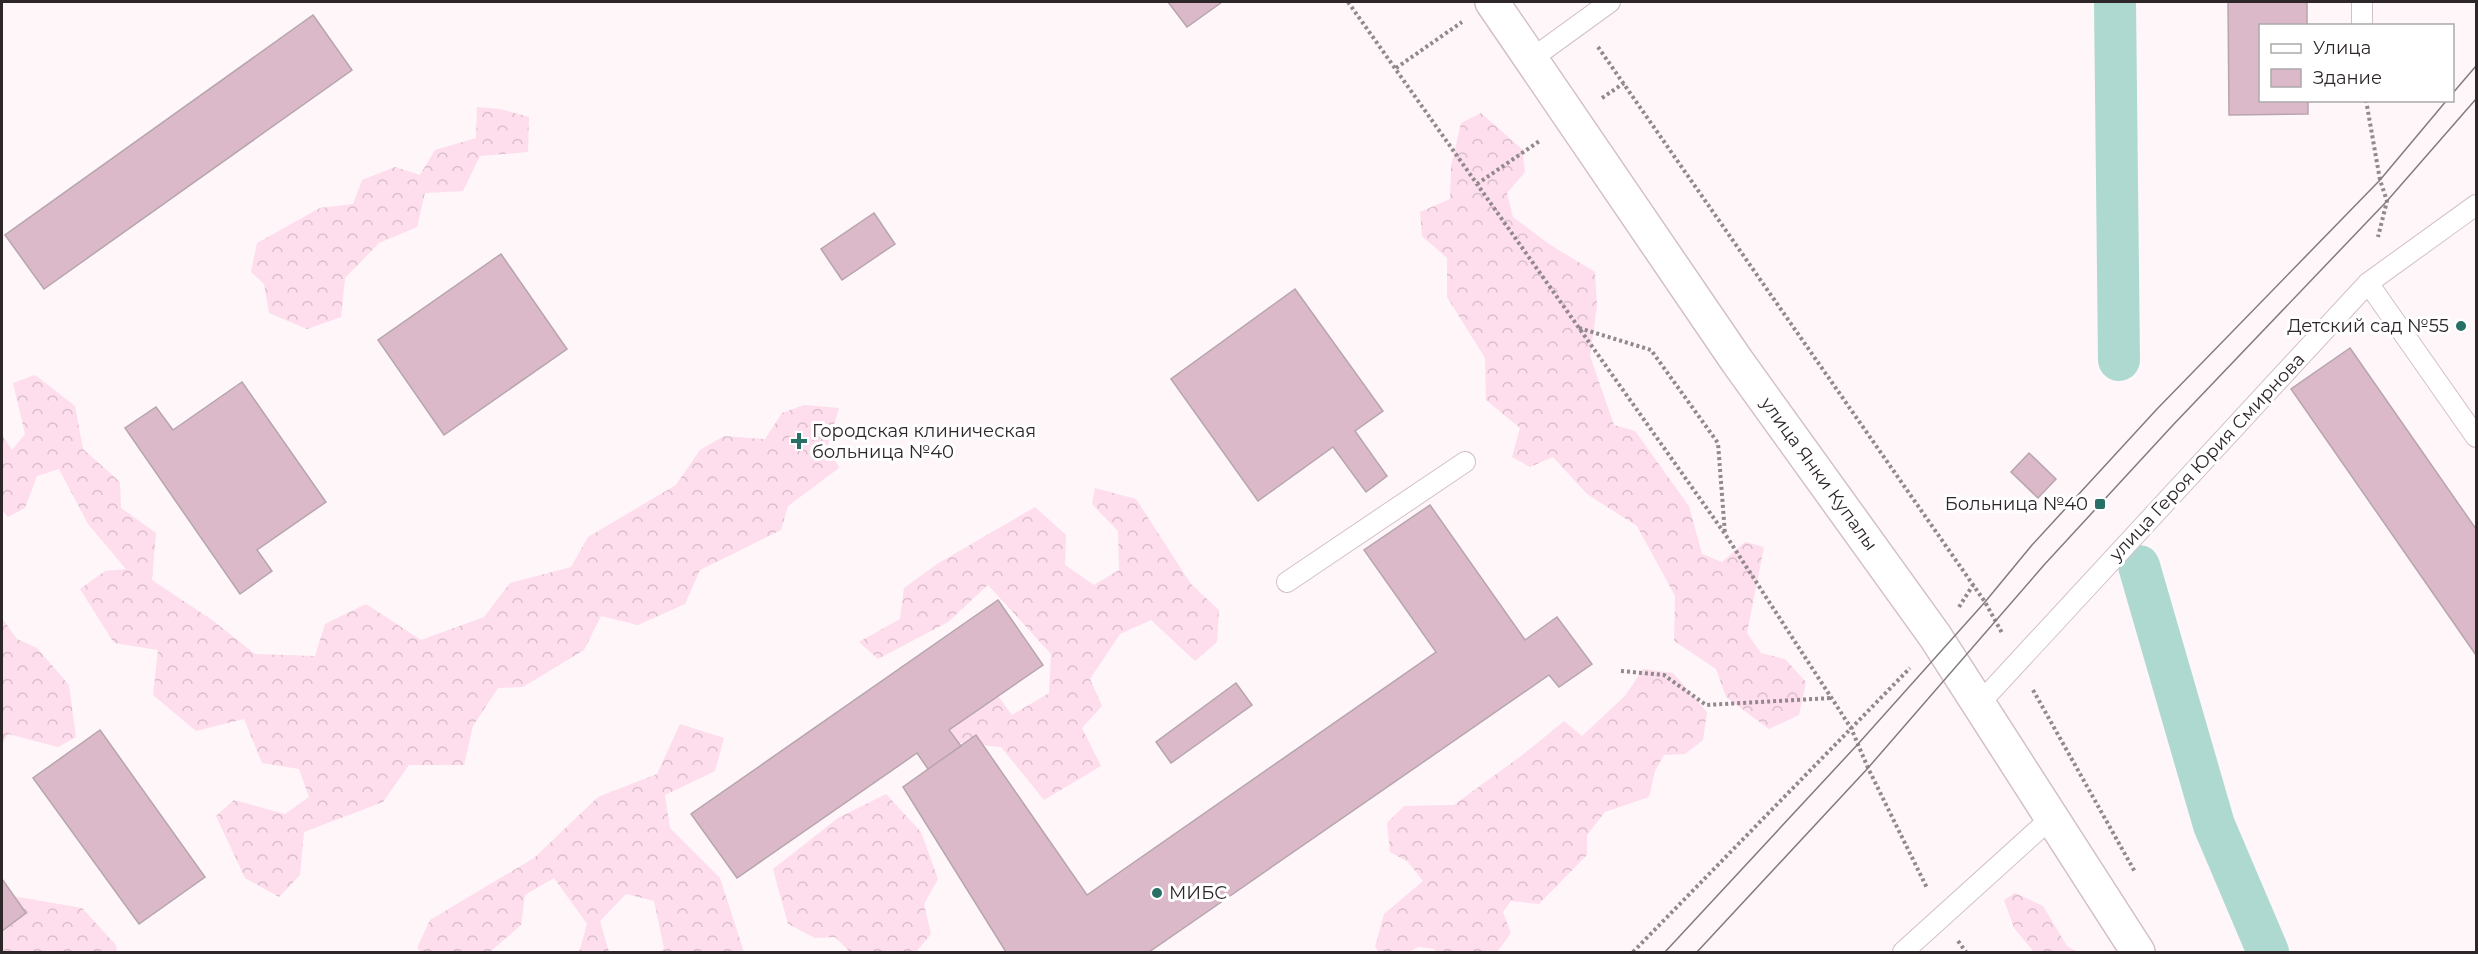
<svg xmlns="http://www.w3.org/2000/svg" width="2478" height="954" font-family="Montserrat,sans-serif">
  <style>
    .forest { fill: url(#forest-crowns) }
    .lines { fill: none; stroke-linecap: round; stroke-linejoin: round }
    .canal { stroke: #aed9d1; stroke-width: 42 }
    .building { fill: #dcb9c9; stroke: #b7a5ad; stroke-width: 1.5 }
    .lane-casing { stroke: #d3c0c9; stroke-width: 22 }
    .secondary-casing { stroke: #d3c0c9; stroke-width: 36 }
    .path { stroke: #91898c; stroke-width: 4; stroke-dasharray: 3 3; stroke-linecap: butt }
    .lane { stroke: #fff; stroke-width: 20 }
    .secondary { stroke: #fff; stroke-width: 33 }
    .tram { stroke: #837b7e; stroke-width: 1.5 }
    .poi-dot { fill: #286f65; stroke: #fff; stroke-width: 2 }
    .labels { text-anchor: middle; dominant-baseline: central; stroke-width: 6; stroke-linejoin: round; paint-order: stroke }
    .poi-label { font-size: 18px; fill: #2e272a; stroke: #fff; text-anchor: end }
    .street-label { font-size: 18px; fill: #2e272a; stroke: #fff }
  </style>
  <defs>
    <pattern id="forest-crowns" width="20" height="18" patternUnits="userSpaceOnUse" patternTransform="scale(1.5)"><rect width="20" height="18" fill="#feddec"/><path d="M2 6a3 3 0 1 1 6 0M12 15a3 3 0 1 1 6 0" fill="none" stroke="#dabecb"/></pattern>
  </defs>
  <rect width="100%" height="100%" fill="#fef6f9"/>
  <path class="forest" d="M477,107L500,109L529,117L528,152L480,156L463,191L425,193L417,227L379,243L345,278L341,317L307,329L269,313L264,284L251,272L257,243L320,208L353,204L362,180L395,167L420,175L435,150L476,138Z
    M1481,113L1522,149L1525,172L1507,193L1513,217L1549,244L1595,272L1597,306L1590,356L1614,425L1635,431L1689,506L1702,554L1722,562L1745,542L1764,547L1747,633L1761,653L1785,659L1806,682L1799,715L1769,729L1726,697L1716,669L1674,641L1675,596L1637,526L1587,494L1553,457L1530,467L1512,457L1520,428L1486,400L1485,358L1447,297V258L1422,236L1420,212L1450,199L1451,166L1461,123Z
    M35,375L75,406L83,449L120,482L121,508L156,533L152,580L212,620L255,654L315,656L325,624L366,604L421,640L484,617L510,583L571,567L588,537L676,485L700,450L724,436L765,439L782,413L804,405L839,408L828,445L839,468L788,506L781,530L700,570L685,604L638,625L601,616L584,650L523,687L498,688L473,726L464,765H409L383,802L304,832L300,875L279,897L245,878L216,816L234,800L285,814L309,797L299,769L262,763L244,719L196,731L153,695L158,650L114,643L80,589L105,571L126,569L88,524L59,469L37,476L25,508L8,517L2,510V435L12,450L25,434L13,383Z
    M1095,488L1136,499L1191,584L1219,610L1217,642L1195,661L1151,620L1120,634L1090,679L1102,706L1082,728L1101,766L1044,800L1001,747L949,742L943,687L982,674L1012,715L1049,693L1051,654L988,585L948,622L878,659L859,642L900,619L904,588L937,564L1035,507L1066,535L1065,565L1094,585L1119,570L1118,531L1092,504Z
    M2,618L17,639L37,648L69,685L76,737L58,747L8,734L2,745Z
    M1643,669L1673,673L1707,712L1703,740L1685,754L1664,755L1655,771L1649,797L1605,812L1587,835V855L1539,904L1511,901L1503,912L1511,933L1497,952H1435V949L1418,947L1409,952H1379L1375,947L1384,914L1423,881L1408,862L1390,852L1387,823L1404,806L1454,805L1525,753L1564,721L1582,736L1625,696Z
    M680,724L724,738L715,771L665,795L670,828L720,878L744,952H660L664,948L654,901L626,894L600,921L609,952H579L587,924L554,878L525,895L521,925L490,952H421L417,948L430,920L534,858L598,797L657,774Z
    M886,794L921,832L938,879L924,904L931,934L916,952H850L835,937L815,938L788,924L773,869L838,818Z
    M2015,893L2043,906L2067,946L2077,952H2034L2014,928L2004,900Z
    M12,896L82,908L116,945L117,952H2V906Z"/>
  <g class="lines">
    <path class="canal" d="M2115,2L2119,360
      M2139,566L2214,825L2268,952"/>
  </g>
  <path class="building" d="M1168,2H1222L1187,27Z
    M2228,2H2307V26H2260V100H2308V114L2229,115Z
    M313,15L352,70L44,289L5,235Z
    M874,213L895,244L842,280L821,249Z
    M501,254L567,349L444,435L378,340Z
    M1295,289L1383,411L1355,431L1387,476L1366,492L1333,447L1258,501L1171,379Z
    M2350,348L2476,529V655L2291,389Z
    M242,382L326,502L257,550L272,571L240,594L125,428L156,407L173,430Z
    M2029,453L2056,479L2038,498L2011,472Z
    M1430,505L1525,640L1557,617L1592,664L1559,687L1549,675L1149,952H1006L903,787L976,735L1087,895L1436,652L1364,550Z
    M998,600L1043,665L949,730L961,746L928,769L917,753L737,878L691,814Z
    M1236,683L1252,705L1171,763L1156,742Z
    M100,730L205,877L139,924L33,778Z
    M2,879L26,913L2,931Z"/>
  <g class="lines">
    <g class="lane-casing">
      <path id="lane" d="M2362,26V2
        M1530,60L1610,2
        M2368,283L2476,437
        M1287,582L1465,462
        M1979,704L2368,283L2476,205
        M1903,952L2051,818"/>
    </g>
    <g class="secondary-casing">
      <path id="secondary" d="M1492,2L1737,361L1935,636L2138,952"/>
    </g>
    <path class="path" d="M1348,2L1725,534L1851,728L1868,768L1927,888
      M1598,47L1985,602L2002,633
      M1396,68L1462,22
      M1602,98L1624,83
      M2366,100L2380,180L2387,201L2378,237
      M1477,184L1541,140
      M1579,328L1651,350L1718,443L1725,534
      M1959,607L1973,585
      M1621,671L1664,675L1706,705L1831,698
      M2033,690L2135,872
      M1958,941L1966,952
      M1633,952L1910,668"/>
    <use href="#lane" class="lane"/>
    <use href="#secondary" class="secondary"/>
    <path class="tram" d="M2452,94L2476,66
      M1665,952L1858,744L1985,602L2032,545L2157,409L2380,180L2447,100
      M1697,952L1868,768L2044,565L2173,425L2387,201L2476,99"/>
  </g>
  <g class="poi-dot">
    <circle cx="2461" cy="326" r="6"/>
    <path d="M796 432h6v6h6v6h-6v6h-6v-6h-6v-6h6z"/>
    <rect x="2094" y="498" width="12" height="12" rx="3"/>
    <circle cx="1157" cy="893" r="6"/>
  </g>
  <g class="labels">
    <g class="poi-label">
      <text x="2449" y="326">Детский сад №55</text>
      <text x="812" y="431" text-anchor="start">Городская клиническая<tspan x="812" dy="21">больница №40</tspan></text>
      <text x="2088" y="504">Больница №40</text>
      <text x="1169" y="893" text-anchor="start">МИБС</text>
    </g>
    <g class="street-label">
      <text transform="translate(2207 457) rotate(-47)">улица Героя Юрия Смирнова</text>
      <text transform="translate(1819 474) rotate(54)">улица Янки Купалы</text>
    </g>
  </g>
  <rect width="2478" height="954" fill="none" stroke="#2e272a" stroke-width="6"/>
  <rect x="2259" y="24" width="195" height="78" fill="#ffffff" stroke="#aba9aa" stroke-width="1.5"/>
  <rect x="2271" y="44" width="30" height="9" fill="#ffffff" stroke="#aba9aa" stroke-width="1.5"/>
  <text x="2313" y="54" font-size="18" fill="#2e272a">Улица</text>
  <rect x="2271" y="69" width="30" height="18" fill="#dcb9c9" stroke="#aba9aa" stroke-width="1.5"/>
  <text x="2313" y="84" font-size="18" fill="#2e272a">Здание</text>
</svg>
